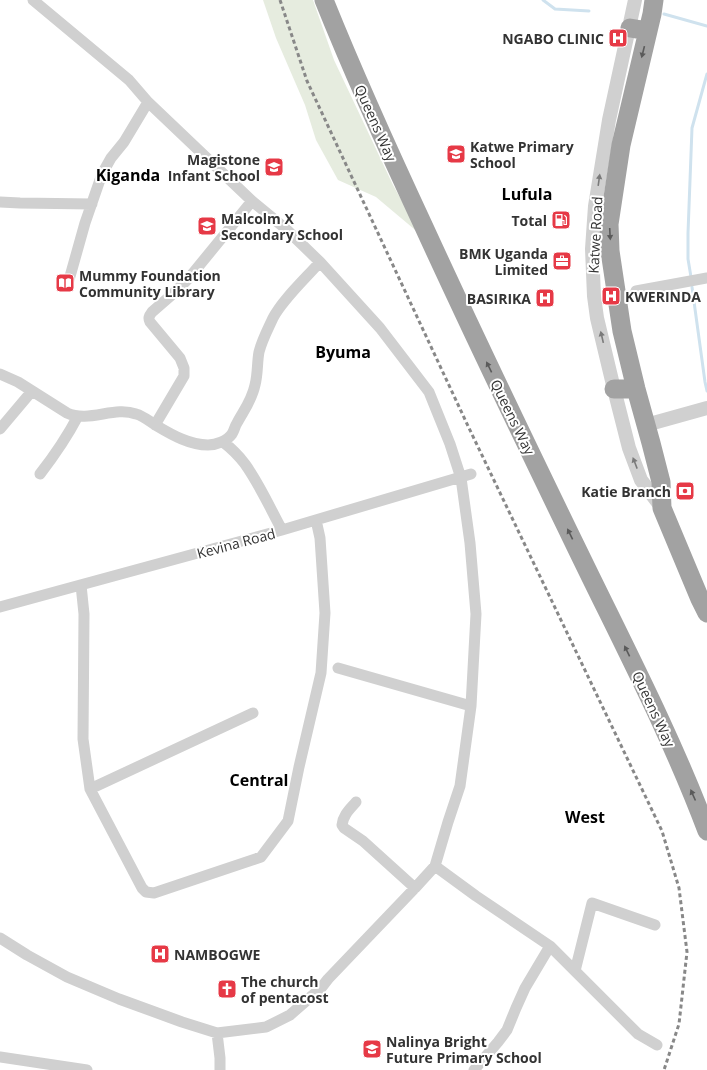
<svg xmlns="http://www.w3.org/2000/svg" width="707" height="1070" font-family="'Open Sans',sans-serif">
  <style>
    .green { fill: #e6ecdf }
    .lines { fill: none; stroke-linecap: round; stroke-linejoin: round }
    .stream { stroke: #cfe2ee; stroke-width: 3 }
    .minor { stroke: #d0d0d0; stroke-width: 11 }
    .tertiary { stroke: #d0d0d0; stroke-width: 14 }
    .trunk { stroke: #a2a2a2; stroke-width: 19 }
    .rail { stroke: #888; stroke-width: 3; stroke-dasharray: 4 3; stroke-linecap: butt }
    .oneway { fill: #5a5a5a }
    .oneway2 { fill: #7a7a7a }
    .labels { text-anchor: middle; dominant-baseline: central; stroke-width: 4; stroke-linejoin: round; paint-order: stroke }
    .poi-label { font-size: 14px; font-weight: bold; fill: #333; stroke: #fff; text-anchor: start }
    .street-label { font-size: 14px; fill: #333; stroke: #fff }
    .quarter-label { font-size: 16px; font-weight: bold; fill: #000; stroke: #fff }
  </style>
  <rect width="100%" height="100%" fill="#fff"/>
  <path class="green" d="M263,0H313L334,60L393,185L420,234L376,197L338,180L316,140L305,105L276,38Z"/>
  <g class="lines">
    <path class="stream" d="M543,0L555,9L589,11
      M664,14L707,26
      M691,277L688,259V233L692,128L707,74
      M692,287L705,382L707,391"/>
    <path class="minor" d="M0,202L20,203L92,204
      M69,280L85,223L102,174L111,158L124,142L148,102
      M636,291L707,278
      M0,374L18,382L67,413C89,423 114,406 136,414C144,416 150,422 157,426C172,435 190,445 208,445C216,445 227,441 232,434C234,431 235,426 237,423C244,410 252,400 255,385C258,374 257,362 259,352C262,340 268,329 273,318C283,299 306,278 320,262
      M155,425L184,376V368L180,358L150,322C148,318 149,316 152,312L175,292L189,278L252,201
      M0,429L32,391
      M223,442C231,448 239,456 245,464C260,485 270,508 282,530
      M40,474C54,456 67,437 78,416
      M81,585L84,614L83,739L90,789L142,888L146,892L154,893L261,857L288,821L299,767L321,673L325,613L320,538L316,520
      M0,607L282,530L471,474
      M338,668L471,706
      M90,789L253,713
      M356,802C350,809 343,815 342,825L344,828L363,841L415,888
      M435,866L476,896L550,946L638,1034L657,1045
      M0,938L27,955L67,977L119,999L182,1022L217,1033L266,1027L290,1015L321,988L328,979L415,888L435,866L448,822L460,786L471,706L476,614L470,543L461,478L450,444L429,392L380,328L320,262L286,229L252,201L148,102L129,80L33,0
      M575,971L592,903L655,925
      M217,1033L220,1058V1070
      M0,1057L87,1070
      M474,1070L498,1042L507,1030L516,1008L525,988L550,946"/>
    <path class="tertiary" d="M635,0L609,120L595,206L592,249L594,296L597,318L614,389L629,448L641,480L662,508
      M646,425L707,408"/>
    <path class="trunk" d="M324,0C355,77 389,152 424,227C474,336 526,444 578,551C623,644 671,735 707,831
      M654,0L652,14L621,145L609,224L610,251L622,331L636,389L651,443L661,482L662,508L700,599L707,613
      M630,28L648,31
      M614,389H636"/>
    <path class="rail" d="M280,0L307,81L468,426L662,831L679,888L687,952L679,1024L664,1070"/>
  </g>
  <defs><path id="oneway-solid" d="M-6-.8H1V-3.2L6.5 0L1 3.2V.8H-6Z"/></defs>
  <g class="oneway">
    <use href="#oneway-solid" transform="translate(643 52) rotate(104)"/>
    <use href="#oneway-solid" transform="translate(610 234) rotate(87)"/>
    <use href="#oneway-solid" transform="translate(489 367) rotate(-116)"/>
    <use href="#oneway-solid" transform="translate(570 534) rotate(-116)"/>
    <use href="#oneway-solid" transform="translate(627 651) rotate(-116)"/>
    <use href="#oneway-solid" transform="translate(693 795) rotate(-114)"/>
  </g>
  <g class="oneway2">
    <use href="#oneway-solid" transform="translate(599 180) rotate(-82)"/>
    <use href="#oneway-solid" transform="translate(602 337) rotate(-103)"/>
    <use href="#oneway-solid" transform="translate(635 463) rotate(-111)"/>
  </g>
  <defs>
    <g id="hospital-square" transform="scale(1)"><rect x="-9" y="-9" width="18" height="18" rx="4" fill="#e63946" stroke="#fff"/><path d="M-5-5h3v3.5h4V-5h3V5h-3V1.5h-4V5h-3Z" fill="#fff"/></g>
    <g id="school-square" transform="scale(1)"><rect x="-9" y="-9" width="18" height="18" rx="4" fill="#e63946" stroke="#fff"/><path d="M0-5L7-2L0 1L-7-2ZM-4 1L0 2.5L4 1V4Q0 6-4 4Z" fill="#fff"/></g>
    <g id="fuel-square" transform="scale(1)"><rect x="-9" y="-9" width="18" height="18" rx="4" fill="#e63946" stroke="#fff"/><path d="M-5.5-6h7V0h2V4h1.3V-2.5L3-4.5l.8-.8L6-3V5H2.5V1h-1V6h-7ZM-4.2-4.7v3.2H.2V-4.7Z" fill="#fff"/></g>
    <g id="office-square" transform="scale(1)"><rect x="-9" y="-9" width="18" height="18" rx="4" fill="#e63946" stroke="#fff"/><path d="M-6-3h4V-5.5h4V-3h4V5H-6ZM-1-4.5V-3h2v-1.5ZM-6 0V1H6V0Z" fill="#fff"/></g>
    <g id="library-square" transform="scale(1)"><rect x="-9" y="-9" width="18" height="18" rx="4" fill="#e63946" stroke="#fff"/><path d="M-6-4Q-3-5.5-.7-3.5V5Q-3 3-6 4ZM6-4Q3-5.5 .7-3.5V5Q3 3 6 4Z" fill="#fff"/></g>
    <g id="bank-square" transform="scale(1)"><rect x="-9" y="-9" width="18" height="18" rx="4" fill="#e63946" stroke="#fff"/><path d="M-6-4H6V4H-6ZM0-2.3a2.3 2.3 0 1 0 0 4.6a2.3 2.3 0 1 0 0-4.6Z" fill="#fff"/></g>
    <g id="church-square" transform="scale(1)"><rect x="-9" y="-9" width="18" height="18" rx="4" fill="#e63946" stroke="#fff"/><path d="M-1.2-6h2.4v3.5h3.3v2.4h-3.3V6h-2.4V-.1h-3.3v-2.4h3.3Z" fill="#fff"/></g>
  </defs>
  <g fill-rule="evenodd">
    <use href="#hospital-square" x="618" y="38"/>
    <use href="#school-square" x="456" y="154"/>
    <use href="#school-square" x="274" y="167"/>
    <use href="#fuel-square" x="561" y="220"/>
    <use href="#school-square" x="207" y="226"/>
    <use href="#office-square" x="562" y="261"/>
    <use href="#library-square" x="65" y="283"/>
    <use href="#hospital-square" x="611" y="296"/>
    <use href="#hospital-square" x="545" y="298"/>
    <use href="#bank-square" x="685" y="491"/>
    <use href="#hospital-square" x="160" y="954"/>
    <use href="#church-square" x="227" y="989"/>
    <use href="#school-square" x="372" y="1049"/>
  </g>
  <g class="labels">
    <g class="poi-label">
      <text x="604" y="38" text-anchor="end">NGABO CLINIC</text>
      <text x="470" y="146">Katwe Primary<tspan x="470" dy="16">School</tspan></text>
      <text x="260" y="159" text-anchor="end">Magistone<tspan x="260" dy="16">Infant School</tspan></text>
      <text x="221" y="218">Malcolm X<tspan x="221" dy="16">Secondary School</tspan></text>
      <text x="547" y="220" text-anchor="end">Total</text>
      <text x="548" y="253" text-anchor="end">BMK Uganda<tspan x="548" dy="16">Limited</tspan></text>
      <text x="79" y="275">Mummy Foundation<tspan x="79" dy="16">Community Library</tspan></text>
      <text x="625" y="296">KWERINDA</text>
      <text x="531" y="298" text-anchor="end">BASIRIKA</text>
      <text x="671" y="491" text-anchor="end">Katie Branch</text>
      <text x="174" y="954">NAMBOGWE</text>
      <text x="241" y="981">The church<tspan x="241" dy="16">of pentacost</tspan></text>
      <text x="386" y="1041">Nalinya Bright<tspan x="386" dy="16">Future Primary School</tspan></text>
    </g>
    <g class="street-label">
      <text transform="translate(376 123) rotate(66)">Queens Way</text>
      <text transform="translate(595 235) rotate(-87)">Katwe Road</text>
      <text transform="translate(513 417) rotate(64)">Queens Way</text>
      <text transform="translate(236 543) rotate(-15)">Kevina Road</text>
      <text transform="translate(654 709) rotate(65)">Queens Way</text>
    </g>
    <g class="quarter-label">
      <text x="128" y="175">Kiganda</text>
      <text x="527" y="194">Lufula</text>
      <text x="343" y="352">Byuma</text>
      <text x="259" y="780">Central</text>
      <text x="585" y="817">West</text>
    </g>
  </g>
</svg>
